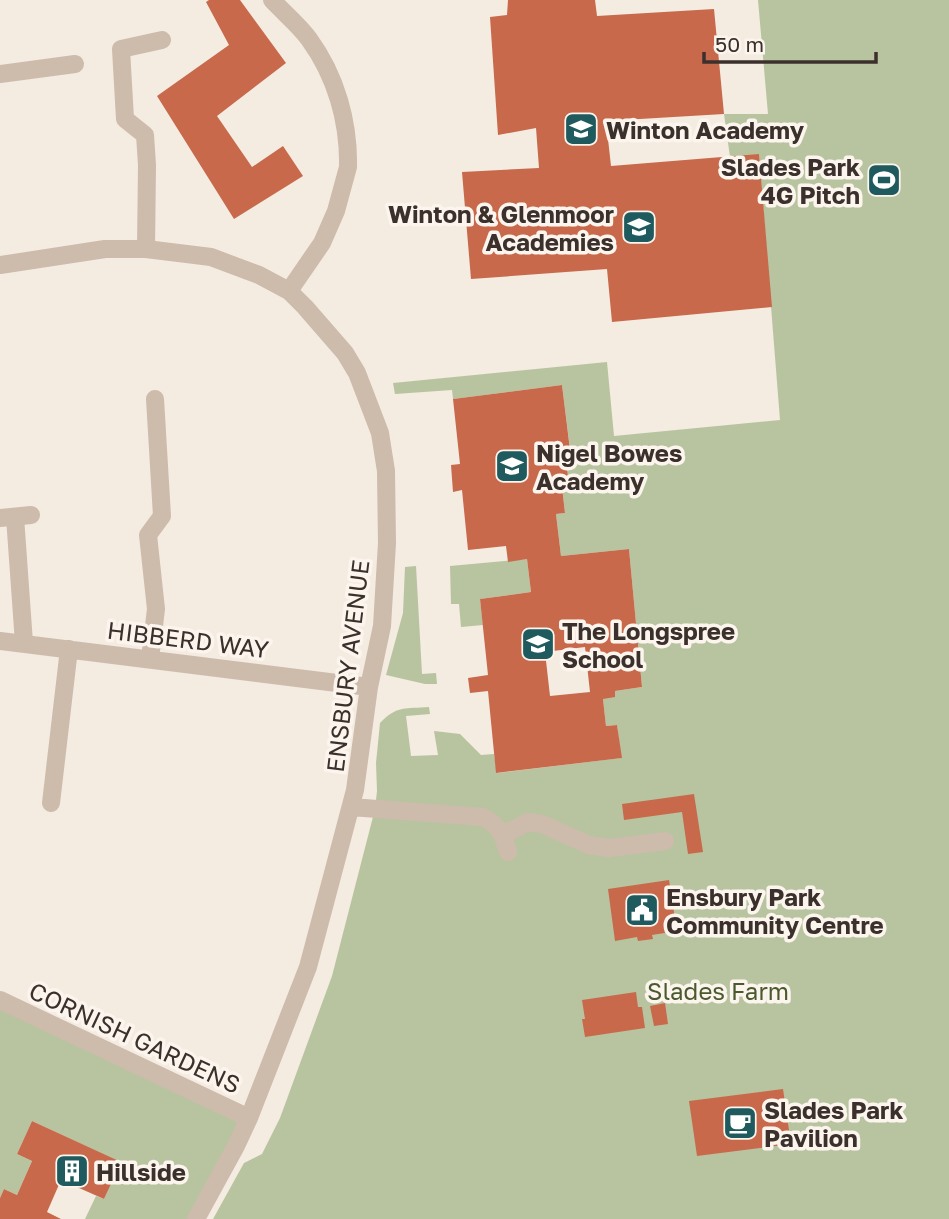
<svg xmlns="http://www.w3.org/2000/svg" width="949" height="1219" font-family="'Golos Text',sans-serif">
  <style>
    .green { fill: #b8c4a0 }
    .building { fill: #c8694b; fill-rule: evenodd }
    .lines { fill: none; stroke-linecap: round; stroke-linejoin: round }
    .minor { stroke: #cdbbac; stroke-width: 18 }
    .labels { text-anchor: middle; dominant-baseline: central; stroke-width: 7; stroke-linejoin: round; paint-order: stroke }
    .poi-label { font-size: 24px; font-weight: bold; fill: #3b302b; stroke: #fbf5ee; text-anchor: start }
    .street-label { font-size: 24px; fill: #3b302b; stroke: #fbf5ee }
    .park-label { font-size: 24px; fill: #4a5a2e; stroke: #fbf5ee }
  </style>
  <rect width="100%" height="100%" fill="#f4ebe1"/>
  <path class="green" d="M758,0H949V1219H213L244,1163L262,1154L280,1118L332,976L375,809L377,791L376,763L380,723C397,705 406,709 429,707L430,714L406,716L411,756L438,755L434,731L460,734L481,755L494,754L497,773L621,758L617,725L606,726L603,699L615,691L642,687L629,549L561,556L556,514L565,513L562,487L565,461L543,464L542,453L570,449L562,385L453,399L452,390L395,394L393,383L607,362L614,436L780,420L759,155L730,157L724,114H768Z
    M527,559L531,592L480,599L483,625L461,627L459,604H451L450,566Z
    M416,566L422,674L436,673L437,684H425L386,675L403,613L405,567Z
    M0,1000L249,1118L196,1219H85L96,1196L104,1199L120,1162L32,1121L17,1154L32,1161L17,1195L4,1189L0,1198Z"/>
  <path class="building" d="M209,0H240L286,63L217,116L252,167L283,146L303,176L234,219L157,96L229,45L206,2Z
    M508,0H595L597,16L714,9L724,114L606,121L611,166L759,154L772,307L612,322L607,269L471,279L462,172L539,168L536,128L498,135L490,17L507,15Z
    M562,385L570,450L542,453L543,464L566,461L569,486L562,487L565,513L556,514L561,556L629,549L642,687L615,691V697L603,699L606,726L617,725L622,758L496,773L488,691L470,693L468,678L488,675L480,599L531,592L527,559L508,562L506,546L468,550L462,490L453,492L451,465L460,464L453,399ZM585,647L590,692L550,696L545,652Z
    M694,794L703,852L688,854L682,812L624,820L622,804Z
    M669,880L677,931L652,935L653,939L638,941L637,937L615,941L608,889Z
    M636,992L638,1007H642L645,1028L585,1037L582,1019H585L582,1000Z
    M665,1003L668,1024L654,1026L650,1006Z
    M783,1089L791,1144L697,1156L689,1101Z
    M32,1121L121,1162L104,1199L61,1180L47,1212L61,1219H0V1198L4,1189L17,1195L32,1161L17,1154Z"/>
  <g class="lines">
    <path class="minor" d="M272,0C284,13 299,25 309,39C336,76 349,122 348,167L336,211L322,243L289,291
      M0,74L75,64
      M146,249L147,165L145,135L125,119L121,49L162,40
      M0,265L105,249H146L211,257L259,275L289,291L305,307L345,353L357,373L380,433L386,471L387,543L382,626L369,687L355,790L308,967L249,1118L236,1146L196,1219
      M15,517L24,643
      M0,518L31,515
      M0,641L369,687
      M150,659L156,609L148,535L162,516L155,399
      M51,803L69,649
      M351,807L483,817C500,827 503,833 508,852
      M503,835L528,822L542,824L589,845L609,848L665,841
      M0,1000L249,1118"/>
  </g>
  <defs>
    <g id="school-square" transform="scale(1.75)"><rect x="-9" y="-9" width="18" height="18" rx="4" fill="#1f5a5e" stroke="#fbf5ee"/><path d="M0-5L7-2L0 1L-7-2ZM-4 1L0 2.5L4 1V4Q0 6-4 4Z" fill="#fff"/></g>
    <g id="stadium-square" transform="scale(1.75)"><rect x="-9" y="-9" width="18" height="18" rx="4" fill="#1f5a5e" stroke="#fbf5ee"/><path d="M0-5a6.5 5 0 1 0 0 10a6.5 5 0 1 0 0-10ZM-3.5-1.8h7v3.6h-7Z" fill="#fff"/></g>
    <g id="civic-square" transform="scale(1.75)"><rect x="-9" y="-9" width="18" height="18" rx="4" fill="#1f5a5e" stroke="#fbf5ee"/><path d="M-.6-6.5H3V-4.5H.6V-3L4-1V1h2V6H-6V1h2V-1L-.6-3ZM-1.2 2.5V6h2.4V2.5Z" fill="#fff"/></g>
    <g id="cafe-square" transform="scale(1.75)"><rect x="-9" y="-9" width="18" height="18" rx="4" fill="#1f5a5e" stroke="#fbf5ee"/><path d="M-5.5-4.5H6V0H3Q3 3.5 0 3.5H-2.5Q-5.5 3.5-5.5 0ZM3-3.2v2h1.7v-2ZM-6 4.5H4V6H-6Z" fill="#fff"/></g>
    <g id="building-square" transform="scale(1.75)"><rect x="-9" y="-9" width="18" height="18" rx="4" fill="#1f5a5e" stroke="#fbf5ee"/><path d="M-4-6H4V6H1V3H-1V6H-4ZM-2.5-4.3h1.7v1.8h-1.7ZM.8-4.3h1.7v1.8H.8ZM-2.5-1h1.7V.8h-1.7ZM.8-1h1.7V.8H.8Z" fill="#fff"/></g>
  </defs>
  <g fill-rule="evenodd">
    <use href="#school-square" x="581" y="129"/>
    <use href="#stadium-square" x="884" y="180"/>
    <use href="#school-square" x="639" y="227"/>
    <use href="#school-square" x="512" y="466"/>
    <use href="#school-square" x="538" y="644"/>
    <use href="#civic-square" x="642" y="910"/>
    <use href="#cafe-square" x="740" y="1123"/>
    <use href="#building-square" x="72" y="1171"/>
  </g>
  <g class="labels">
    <g class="poi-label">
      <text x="606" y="129">Winton Academy</text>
      <text x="860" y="166" text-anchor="end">Slades Park<tspan x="860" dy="28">4G Pitch</tspan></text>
      <text x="614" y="213" text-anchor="end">Winton &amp; Glenmoor<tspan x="614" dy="28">Academies</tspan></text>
      <text x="536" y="452">Nigel Bowes<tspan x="536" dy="28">Academy</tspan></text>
      <text x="562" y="630">The Longspree<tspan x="562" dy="28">School</tspan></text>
      <text x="666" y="896">Ensbury Park<tspan x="666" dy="28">Community Centre</tspan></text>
      <text x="764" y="1109">Slades Park<tspan x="764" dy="28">Pavilion</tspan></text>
      <text x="96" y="1171">Hillside</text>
    </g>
    <g class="street-label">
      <text transform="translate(188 639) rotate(7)">HIBBERD WAY</text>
      <text transform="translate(347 666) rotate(-83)">ENSBURY AVENUE</text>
      <text transform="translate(135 1037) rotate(25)">CORNISH GARDENS</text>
    </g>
    <g class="park-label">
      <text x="718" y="990">Slades Farm</text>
    </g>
  </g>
  <path d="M704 52v10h172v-10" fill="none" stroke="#3b302b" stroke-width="3.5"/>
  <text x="715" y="52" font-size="21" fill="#3b302b" stroke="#fbf5ee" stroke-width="5" paint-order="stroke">50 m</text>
</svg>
